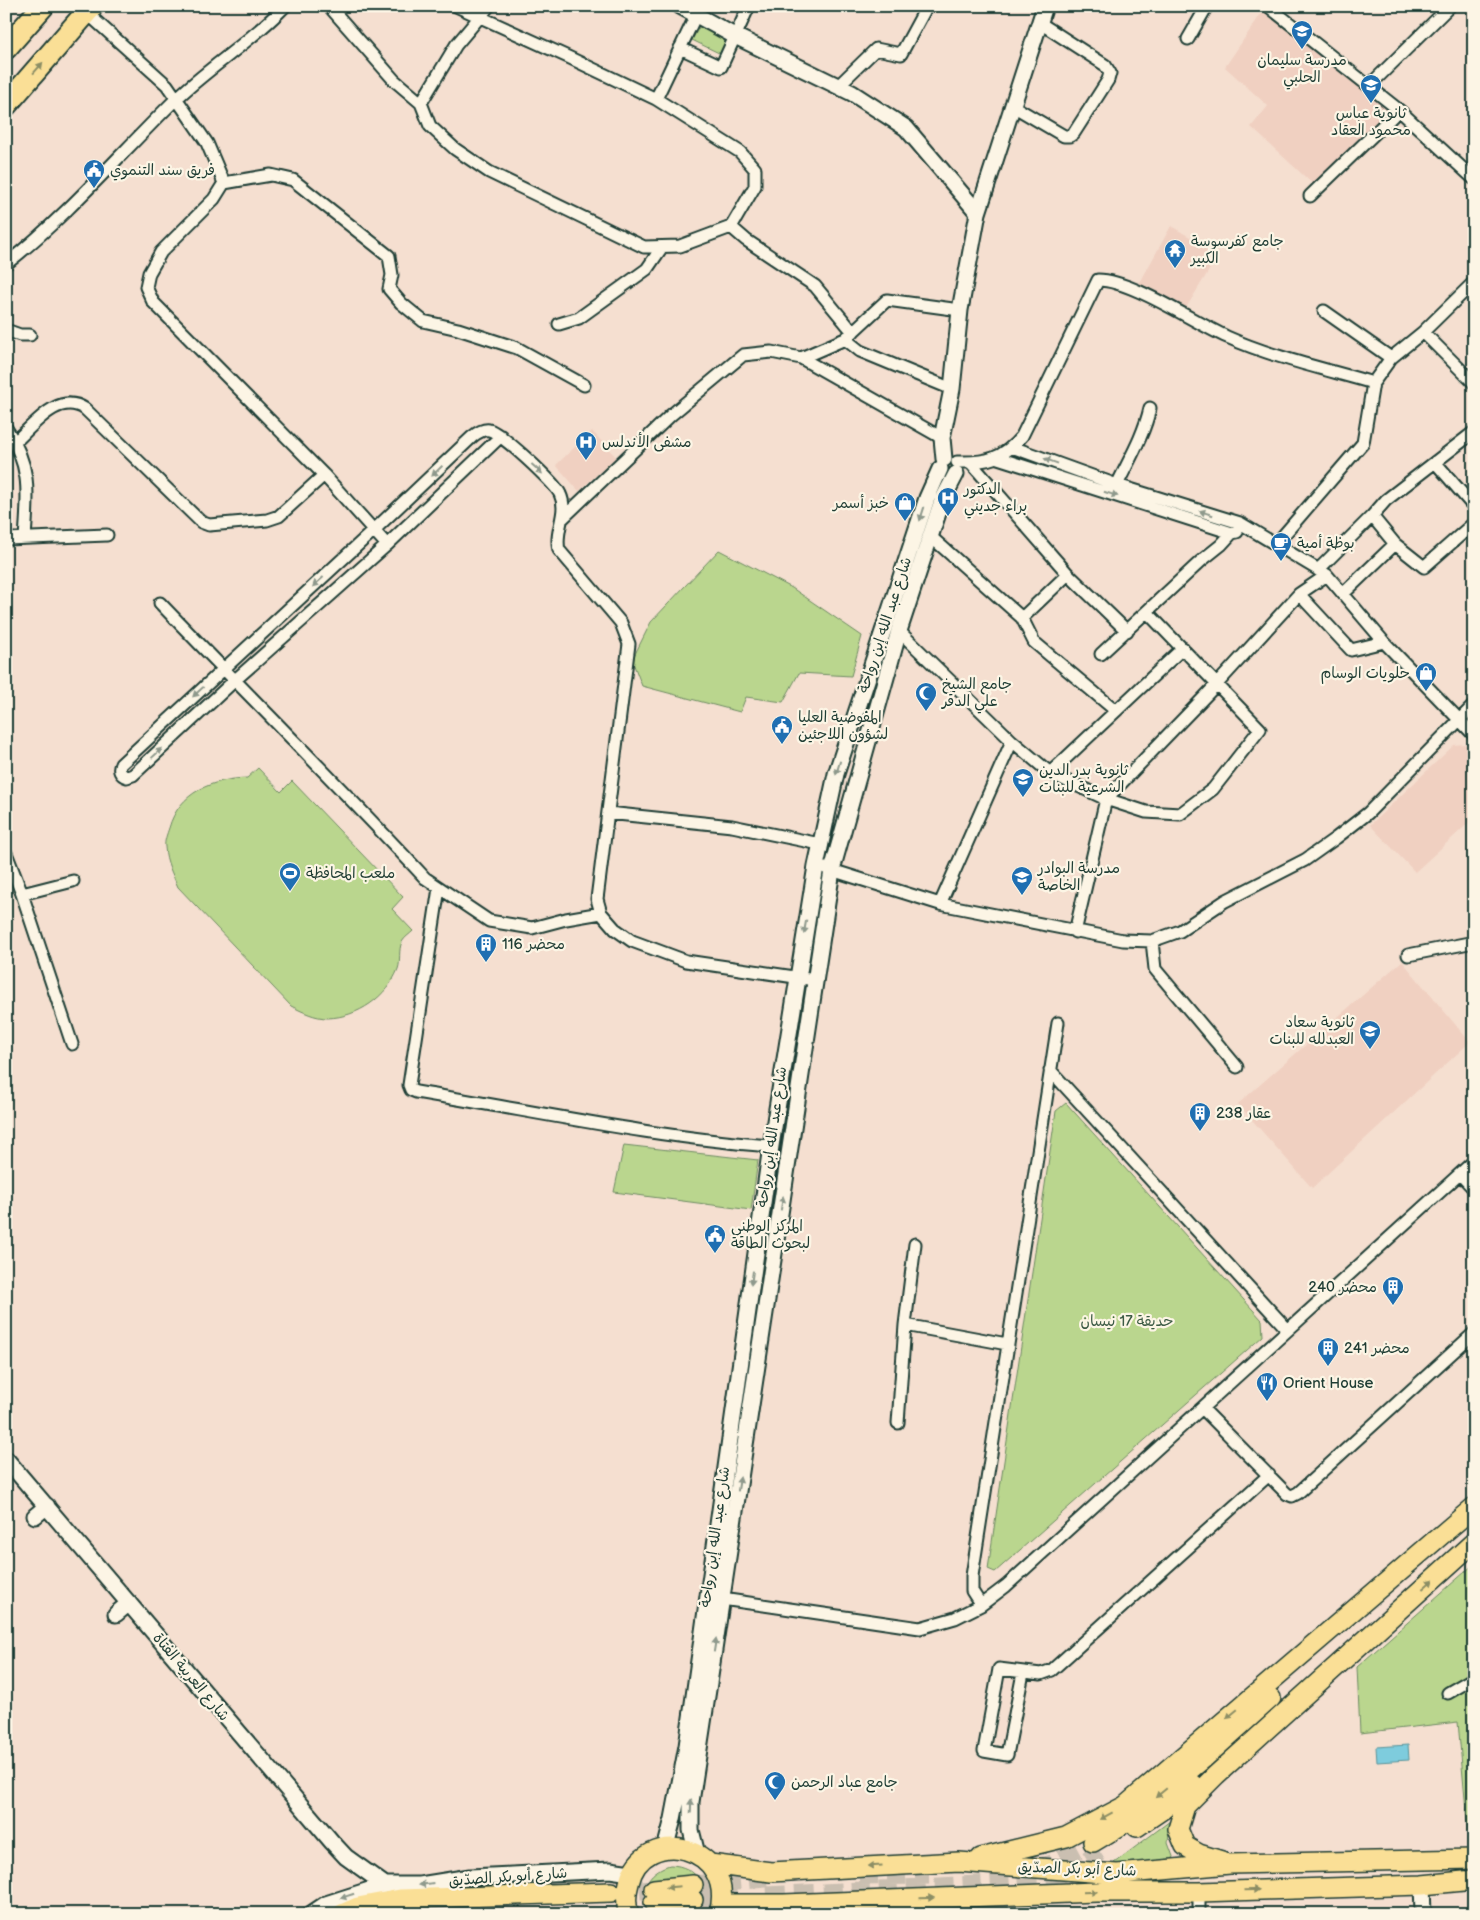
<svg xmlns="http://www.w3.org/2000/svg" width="1480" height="1920" font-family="'Balsamiq Sans','Playpen Sans Arabic',sans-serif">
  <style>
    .built { fill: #f0d0c1 }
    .green { fill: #bad68e; stroke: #6c8a61 }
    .water { fill: #7eccdd; stroke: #589399 }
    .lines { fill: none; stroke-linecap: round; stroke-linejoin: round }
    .primary-tunnel { stroke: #cabfb1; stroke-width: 19; stroke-dasharray: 19 9; stroke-linecap: butt }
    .minor-casing { stroke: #1f3d34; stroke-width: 15 }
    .tertiary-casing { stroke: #1f3d34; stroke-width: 19 }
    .primary-casing { stroke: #1f3d34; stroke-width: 22 }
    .motorway-casing { stroke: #1f3d34; stroke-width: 25 }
    .minor { stroke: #fcf5e5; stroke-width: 11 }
    .tertiary { stroke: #fcf5e5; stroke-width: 15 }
    .primary { stroke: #fadf96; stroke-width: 19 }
    .motorway { stroke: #fadf96; stroke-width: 21 }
    .oneway { fill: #8c8e65 }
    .oneway2 { fill: #8e998c }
    .labels { text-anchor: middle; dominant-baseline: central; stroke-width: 4.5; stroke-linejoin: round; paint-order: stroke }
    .poi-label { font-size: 15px; fill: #1f3d34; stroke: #fcf5e5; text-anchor: start }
    .street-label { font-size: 15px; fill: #1f3d34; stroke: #fcf5e5 }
    .park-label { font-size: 15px; fill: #3e5c46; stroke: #fcf5e5 }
  </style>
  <rect width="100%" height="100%" fill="#f5dfd0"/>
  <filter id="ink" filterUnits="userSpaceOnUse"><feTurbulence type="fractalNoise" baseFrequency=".02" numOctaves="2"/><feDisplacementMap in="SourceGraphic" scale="10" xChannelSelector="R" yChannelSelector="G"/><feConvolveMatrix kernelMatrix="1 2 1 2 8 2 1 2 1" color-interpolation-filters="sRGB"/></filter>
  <g filter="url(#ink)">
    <path class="built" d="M1263,11L1389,110L1315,186L1251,127L1268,106L1225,67Z
      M1171,226L1219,254L1186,308L1139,284Z
      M592,431L616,457L579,491L556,465Z
      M1465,744L1474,752V818L1415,872L1370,825L1454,745Z
      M1402,961L1470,1042L1312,1188L1238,1104Z"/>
    <path class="green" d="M703,20L731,34L723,55L692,40Z
      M719,550L792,588L862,636L851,676L799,673L783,702L746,697L740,712L642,686L632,660L651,622Z
      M258,768L281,792L292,781L403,897L392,909L413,931C410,934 404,938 402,942C398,950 401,961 398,969C387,997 358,1017 328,1018C315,1018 303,1012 291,1006L178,887C172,873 166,862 165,847C164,841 167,834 169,828C179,792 213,779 247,778Z
      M1066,1103L1262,1320L1263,1336L995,1572L988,1569L1056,1111Z
      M624,1145L758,1160L751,1210L614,1192Z
      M1474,1564V1744L1470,1746L1474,1752V1832H1468L1458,1722L1360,1733L1357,1667Z
      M1170,1821L1168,1843L1175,1862L1110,1866Z
      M670,1865C696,1865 716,1891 696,1914H651C636,1893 647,1871 670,1865Z"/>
    <path class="water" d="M1408,1745L1409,1760L1377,1762L1376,1747Z"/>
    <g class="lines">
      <path class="primary-tunnel" d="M1035,1868L1052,1864L1093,1842
        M1064,1875L1100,1852
        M859,1876L929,1875
        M693,1885L776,1877
        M612,1892L654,1889
        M767,1896L1089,1879
        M693,1900L737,1897"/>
      <g class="minor-casing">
        <path id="minor" d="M329,6L394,80L421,103
          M456,6L568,57L656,99L740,152L755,169V186L731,227L680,246L644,247L489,172L455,149L430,126L421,103L456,45L489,6
          M1268,6L1399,110L1474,179
          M87,13L167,85L207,143L224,183L214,199L161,252L149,273L146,287L153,302L324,475L387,545
          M1188,39L1207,6
          M680,48L721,67L749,6
          M838,86L876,49L901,54L927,6
          M1369,86L1450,6
          M656,99L696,15
          M1013,106L1064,136H1070L1074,133L1108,80L1110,73L1105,65L1040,23
          M224,183L271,175L293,180L389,256L392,275L389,289L401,303L423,321L458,329L517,348L584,385
          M1310,196L1399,110
          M731,227L746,240L815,286L853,332
          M6,264C68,215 119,155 175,100C209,67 252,41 285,6
          M1324,311L1391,358
          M559,324L579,318L647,269L662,247
          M6,330L20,335H30
          M1423,332L1474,383
          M845,339L860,351L952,389
          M801,358L845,339L887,300L960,310
          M6,428C32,467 28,494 25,538
          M501,436L387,545L234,681L133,775L127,777C120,775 118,770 121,764L373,531L472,437C477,433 483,429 489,430C499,431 556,484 560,494C569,513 554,530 559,550L621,623L629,644L597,899L601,913L615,929L632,941L686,961L815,980
          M15,442C34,425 58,391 85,409L201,522L209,525L267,520L279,516L324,475
          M1012,447L1117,485L1240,523L1327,575L1384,642L1474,735
          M998,458L1232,533
          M957,462C986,463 1003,459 1022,436L1098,280C1132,280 1193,322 1227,337C1272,357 1325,369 1373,383
          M1435,462L1474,507
          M971,463L1068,574L1127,631
          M1117,485C1129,460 1144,435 1150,408
          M1372,516L1395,544L1424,567L1474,523
          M563,518L671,415L743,355L771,352L801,358L942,438
          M930,536L1022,618L1034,642L1115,710
          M6,539L107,535
          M1276,544L1363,443L1373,383L1391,358L1423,332L1474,282
          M1318,570L1372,516L1386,500L1474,432
          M1344,593L1395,544
          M1299,594L1351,650L1384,642
          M160,603C248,695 339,785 425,878L489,921L532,928L566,919L601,913
          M1022,618L1068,574
          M899,631L1012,741L1050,773L1106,799L1146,812L1180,814L1213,789L1260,729L1147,612
          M1101,654L1201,561L1221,545L1232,533L1237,532
          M1050,773L1183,648
          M608,813L732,826L820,844
          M6,853L22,894L72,1044
          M825,868L940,904L1123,940L1152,941L1180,931L1225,901L1305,860L1336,838L1368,813L1474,705
          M439,888L409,1085L411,1090L416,1092C534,1111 651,1137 771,1146
          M22,894L73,881
          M940,904L1012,741
          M1075,932L1106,799L1217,684L1299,594L1327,575
          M1152,941L1155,969L1237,1067
          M1408,955L1474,942
          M1050,1070L1288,1330
          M1460,1174L1474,1189
          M905,1325L1007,1344
          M1202,1408L1287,1494L1292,1496L1298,1493L1474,1333
          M898,1423L905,1325L915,1244
          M722,1599L920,1628L955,1618L981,1605L1006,1586L1474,1161
          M981,1605L972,1591V1576L1058,1023
          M1023,1673L1007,1755L984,1751L999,1669L1041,1674L1052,1670L1269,1475
          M1448,1693L1474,1678
          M1199,1892V1914"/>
      </g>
      <g class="tertiary-casing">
        <path id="tertiary" d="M680,6L731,34L852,93L906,128L978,213
          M944,459L942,438L952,389L960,310L978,213L1045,6
          M6,1459L332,1842L346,1857L385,1885
          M35,1516L47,1506
          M116,1614L129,1603
          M665,1849L673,1819L687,1746L771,1146L816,866L836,774L927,498L940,469
          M697,1854L691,1830V1802L832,870L899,631L942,501L956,474
          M1422,1885L1423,1914
          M311,1914L326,1904L385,1885H420L470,1877L610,1870L631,1873"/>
      </g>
      <g class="primary-casing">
        <path id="primary" d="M1137,1827L1162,1810L1192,1784
          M1093,1842L1128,1821L1203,1759L1271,1698
          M981,1858L1066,1837L1125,1806L1474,1507
          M1222,1861L1199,1854L1185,1846L1178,1829L1185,1806L1216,1775L1474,1542
          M710,1864L771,1872L959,1862L1117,1874L1230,1864L1474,1859
          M654,1889L693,1885
          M654,1902L693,1900
          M721,1904H784L1096,1892H1199L1422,1885L1474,1880
          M342,1914L358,1907L400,1899L611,1892
          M629,1914C625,1903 626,1894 629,1883C643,1823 738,1845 719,1914"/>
      </g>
      <g class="motorway-casing">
        <path id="motorway" d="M6,48L43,6
          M6,105L92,6"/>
      </g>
      <use href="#minor" class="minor"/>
      <use href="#tertiary" class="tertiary"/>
      <use href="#primary" class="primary"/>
      <use href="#motorway" class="motorway"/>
    </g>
    <defs><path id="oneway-solid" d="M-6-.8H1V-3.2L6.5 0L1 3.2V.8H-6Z" transform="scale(1.25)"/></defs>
    <g class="oneway">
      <use href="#oneway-solid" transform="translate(38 68) rotate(-49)"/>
      <use href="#oneway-solid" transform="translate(1428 1584) rotate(-42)"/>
      <use href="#oneway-solid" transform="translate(1232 1714) rotate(140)"/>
      <use href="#oneway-solid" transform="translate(1161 1793) rotate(140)"/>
      <use href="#oneway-solid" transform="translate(1106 1816) rotate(152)"/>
      <use href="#oneway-solid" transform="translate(875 1866) rotate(177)"/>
      <use href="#oneway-solid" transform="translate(673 1887) rotate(175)"/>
      <use href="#oneway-solid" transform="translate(1252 1890) rotate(-2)"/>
      <use href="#oneway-solid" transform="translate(1090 1892) rotate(-2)"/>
      <use href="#oneway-solid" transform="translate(927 1898) rotate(-2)"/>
    </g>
    <g class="oneway2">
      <use href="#oneway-solid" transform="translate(1051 461) rotate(-160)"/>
      <use href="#oneway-solid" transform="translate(537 469) rotate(42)"/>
      <use href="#oneway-solid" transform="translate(437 471) rotate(136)"/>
      <use href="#oneway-solid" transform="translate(1111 494) rotate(18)"/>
      <use href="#oneway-solid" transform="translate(1206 513) rotate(-163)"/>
      <use href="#oneway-solid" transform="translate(922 514) rotate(108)"/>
      <use href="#oneway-solid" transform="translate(318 582) rotate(138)"/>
      <use href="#oneway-solid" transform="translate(198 692) rotate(137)"/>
      <use href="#oneway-solid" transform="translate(157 753) rotate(-43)"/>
      <use href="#oneway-solid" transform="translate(838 768) rotate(107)"/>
      <use href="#oneway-solid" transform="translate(805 927) rotate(100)"/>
      <use href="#oneway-solid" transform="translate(782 1203) rotate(-81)"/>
      <use href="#oneway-solid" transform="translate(752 1278) rotate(98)"/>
      <use href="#oneway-solid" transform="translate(739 1484) rotate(-81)"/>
      <use href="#oneway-solid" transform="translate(715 1645) rotate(-81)"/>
      <use href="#oneway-solid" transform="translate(691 1806) rotate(-88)"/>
      <use href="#oneway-solid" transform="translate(426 1884) rotate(172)"/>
      <use href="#oneway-solid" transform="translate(347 1896) rotate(162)"/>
    </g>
  </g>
  <defs>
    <g id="school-pin" transform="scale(1.125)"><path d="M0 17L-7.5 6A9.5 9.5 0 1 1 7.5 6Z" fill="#1f6fb2" stroke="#fcf5e5"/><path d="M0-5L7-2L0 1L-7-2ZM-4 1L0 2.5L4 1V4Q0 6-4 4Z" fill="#fff"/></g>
    <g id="civic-pin" transform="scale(1.125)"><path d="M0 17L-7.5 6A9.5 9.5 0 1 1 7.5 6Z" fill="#1f6fb2" stroke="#fcf5e5"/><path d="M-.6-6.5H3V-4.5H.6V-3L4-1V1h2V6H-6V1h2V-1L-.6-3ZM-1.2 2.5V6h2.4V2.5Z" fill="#fff"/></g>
    <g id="temple-pin" transform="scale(1.125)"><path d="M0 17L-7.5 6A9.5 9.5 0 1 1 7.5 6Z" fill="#1f6fb2" stroke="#fcf5e5"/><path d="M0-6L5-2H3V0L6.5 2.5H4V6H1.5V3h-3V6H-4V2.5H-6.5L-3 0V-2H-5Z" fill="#fff"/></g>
    <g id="hospital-pin" transform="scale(1.125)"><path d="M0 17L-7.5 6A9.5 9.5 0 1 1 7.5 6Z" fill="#1f6fb2" stroke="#fcf5e5"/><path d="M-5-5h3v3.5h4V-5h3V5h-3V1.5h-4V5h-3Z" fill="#fff"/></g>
    <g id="shop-pin" transform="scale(1.125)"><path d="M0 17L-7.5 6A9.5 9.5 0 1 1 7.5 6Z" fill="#1f6fb2" stroke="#fcf5e5"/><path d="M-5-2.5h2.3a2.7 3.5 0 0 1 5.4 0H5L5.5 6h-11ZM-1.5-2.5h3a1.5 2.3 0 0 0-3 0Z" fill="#fff"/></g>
    <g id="cafe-pin" transform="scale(1.125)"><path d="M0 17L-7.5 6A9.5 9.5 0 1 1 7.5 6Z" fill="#1f6fb2" stroke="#fcf5e5"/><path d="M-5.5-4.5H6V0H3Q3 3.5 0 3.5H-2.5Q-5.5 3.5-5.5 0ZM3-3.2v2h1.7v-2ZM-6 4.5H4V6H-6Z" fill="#fff"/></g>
    <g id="mosque-pin" transform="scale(1.125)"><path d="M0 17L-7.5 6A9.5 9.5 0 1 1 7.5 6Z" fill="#1f6fb2" stroke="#fcf5e5"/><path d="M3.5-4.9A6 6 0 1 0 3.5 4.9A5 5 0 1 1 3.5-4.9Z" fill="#fff"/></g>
    <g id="stadium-pin" transform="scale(1.125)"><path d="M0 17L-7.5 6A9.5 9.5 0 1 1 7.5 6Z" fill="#1f6fb2" stroke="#fcf5e5"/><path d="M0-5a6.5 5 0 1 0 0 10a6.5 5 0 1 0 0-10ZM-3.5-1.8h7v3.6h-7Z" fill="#fff"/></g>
    <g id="building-pin" transform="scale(1.125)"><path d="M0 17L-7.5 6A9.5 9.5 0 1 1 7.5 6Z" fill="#1f6fb2" stroke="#fcf5e5"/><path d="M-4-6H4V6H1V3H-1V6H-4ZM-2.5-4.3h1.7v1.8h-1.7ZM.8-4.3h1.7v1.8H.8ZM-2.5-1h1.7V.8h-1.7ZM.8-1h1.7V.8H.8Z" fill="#fff"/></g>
    <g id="restaurant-pin" transform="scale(1.125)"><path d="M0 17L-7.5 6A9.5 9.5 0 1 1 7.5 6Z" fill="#1f6fb2" stroke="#fcf5e5"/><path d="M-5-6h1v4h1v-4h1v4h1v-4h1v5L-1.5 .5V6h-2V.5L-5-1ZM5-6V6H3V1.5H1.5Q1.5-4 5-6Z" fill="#fff"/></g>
  </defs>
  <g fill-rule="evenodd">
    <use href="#school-pin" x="1302" y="31"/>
    <use href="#school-pin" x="1371" y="85"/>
    <use href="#civic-pin" x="94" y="170"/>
    <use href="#temple-pin" x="1175" y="250"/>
    <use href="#hospital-pin" x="586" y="442"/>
    <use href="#hospital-pin" x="948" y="498"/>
    <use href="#shop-pin" x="905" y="503"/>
    <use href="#cafe-pin" x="1281" y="543"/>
    <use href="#shop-pin" x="1426" y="673"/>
    <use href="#mosque-pin" x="926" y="693"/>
    <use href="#civic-pin" x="782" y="726"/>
    <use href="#school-pin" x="1023" y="779"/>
    <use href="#stadium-pin" x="290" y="873"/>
    <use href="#school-pin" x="1022" y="877"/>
    <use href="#building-pin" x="486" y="944"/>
    <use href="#school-pin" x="1370" y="1031"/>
    <use href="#building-pin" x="1200" y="1113"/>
    <use href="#civic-pin" x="715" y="1235"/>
    <use href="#building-pin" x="1393" y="1287"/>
    <use href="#building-pin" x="1328" y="1348"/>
    <use href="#restaurant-pin" x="1267" y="1383"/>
    <use href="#mosque-pin" x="775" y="1782"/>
  </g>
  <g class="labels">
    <g class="poi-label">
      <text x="1302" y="60" text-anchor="middle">مدرسة سليمان<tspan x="1302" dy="17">الحلبي</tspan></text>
      <text x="1371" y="113" text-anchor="middle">ثانوية عباس<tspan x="1371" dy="17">محمود العقاد</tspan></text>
      <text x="110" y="170">فريق سند التنموي</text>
      <text x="1191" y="241">جامع كفرسوسة<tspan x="1191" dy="17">الكبير</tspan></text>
      <text x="602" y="442">مشفى الأندلس</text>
      <text x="964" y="489">الدكتور<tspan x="964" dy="17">براء جديني</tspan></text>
      <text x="889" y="503" text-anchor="end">خبز أسمر</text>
      <text x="1297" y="543">بوظة أمية</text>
      <text x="1410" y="673" text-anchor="end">حلويات الوسام</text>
      <text x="942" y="684">جامع الشيخ<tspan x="942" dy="17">علي الدقر</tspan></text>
      <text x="798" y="717">المفوضية العليا<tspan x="798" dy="17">لشؤون اللاجئين</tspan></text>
      <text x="1039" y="770">ثانوية بدر الدين<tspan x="1039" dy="17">الشرعية للبنات</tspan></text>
      <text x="1038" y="868">مدرسة البوادر<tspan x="1038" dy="17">الخاصة</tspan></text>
      <text x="306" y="873">ملعب المحافظة</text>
      <text x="502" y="944">محضر 116</text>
      <text x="1354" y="1022" text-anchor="end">ثانوية سعاد<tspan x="1354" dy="17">العبدلله للبنات</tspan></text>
      <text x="1216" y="1113">عقار 238</text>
      <text x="731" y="1226">المركز الوطني<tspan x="731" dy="17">لبحوث الطاقة</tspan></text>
      <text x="1377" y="1287" text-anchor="end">محضر 240</text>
      <text x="1344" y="1348">محضر 241</text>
      <text x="1283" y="1383">Orient House</text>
      <text x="791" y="1782">جامع عباد الرحمن</text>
    </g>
    <g class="street-label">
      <text transform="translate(885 625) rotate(-72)">شارع عبد الله إبن رواحة</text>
      <text transform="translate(772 1137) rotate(-82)">شارع عبد الله إبن رواحة</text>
      <text transform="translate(715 1537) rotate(-82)">شارع عبد الله إبن رواحة</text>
      <text transform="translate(191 1677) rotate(50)">شارع العربية الفتاة</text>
      <text transform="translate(1077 1869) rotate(2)">شارع أبو بكر الصدّيق</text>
      <text transform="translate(508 1877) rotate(-4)">شارع أبو بكر الصدّيق</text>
    </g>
    <g class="park-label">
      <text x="1127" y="1321">حديقة 17 نيسان</text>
    </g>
  </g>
  <rect width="1480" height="1920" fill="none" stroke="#fcf5e5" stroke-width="25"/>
  <rect x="12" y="12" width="1455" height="1895" fill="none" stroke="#1f3d34" stroke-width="2" filter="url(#ink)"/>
</svg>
